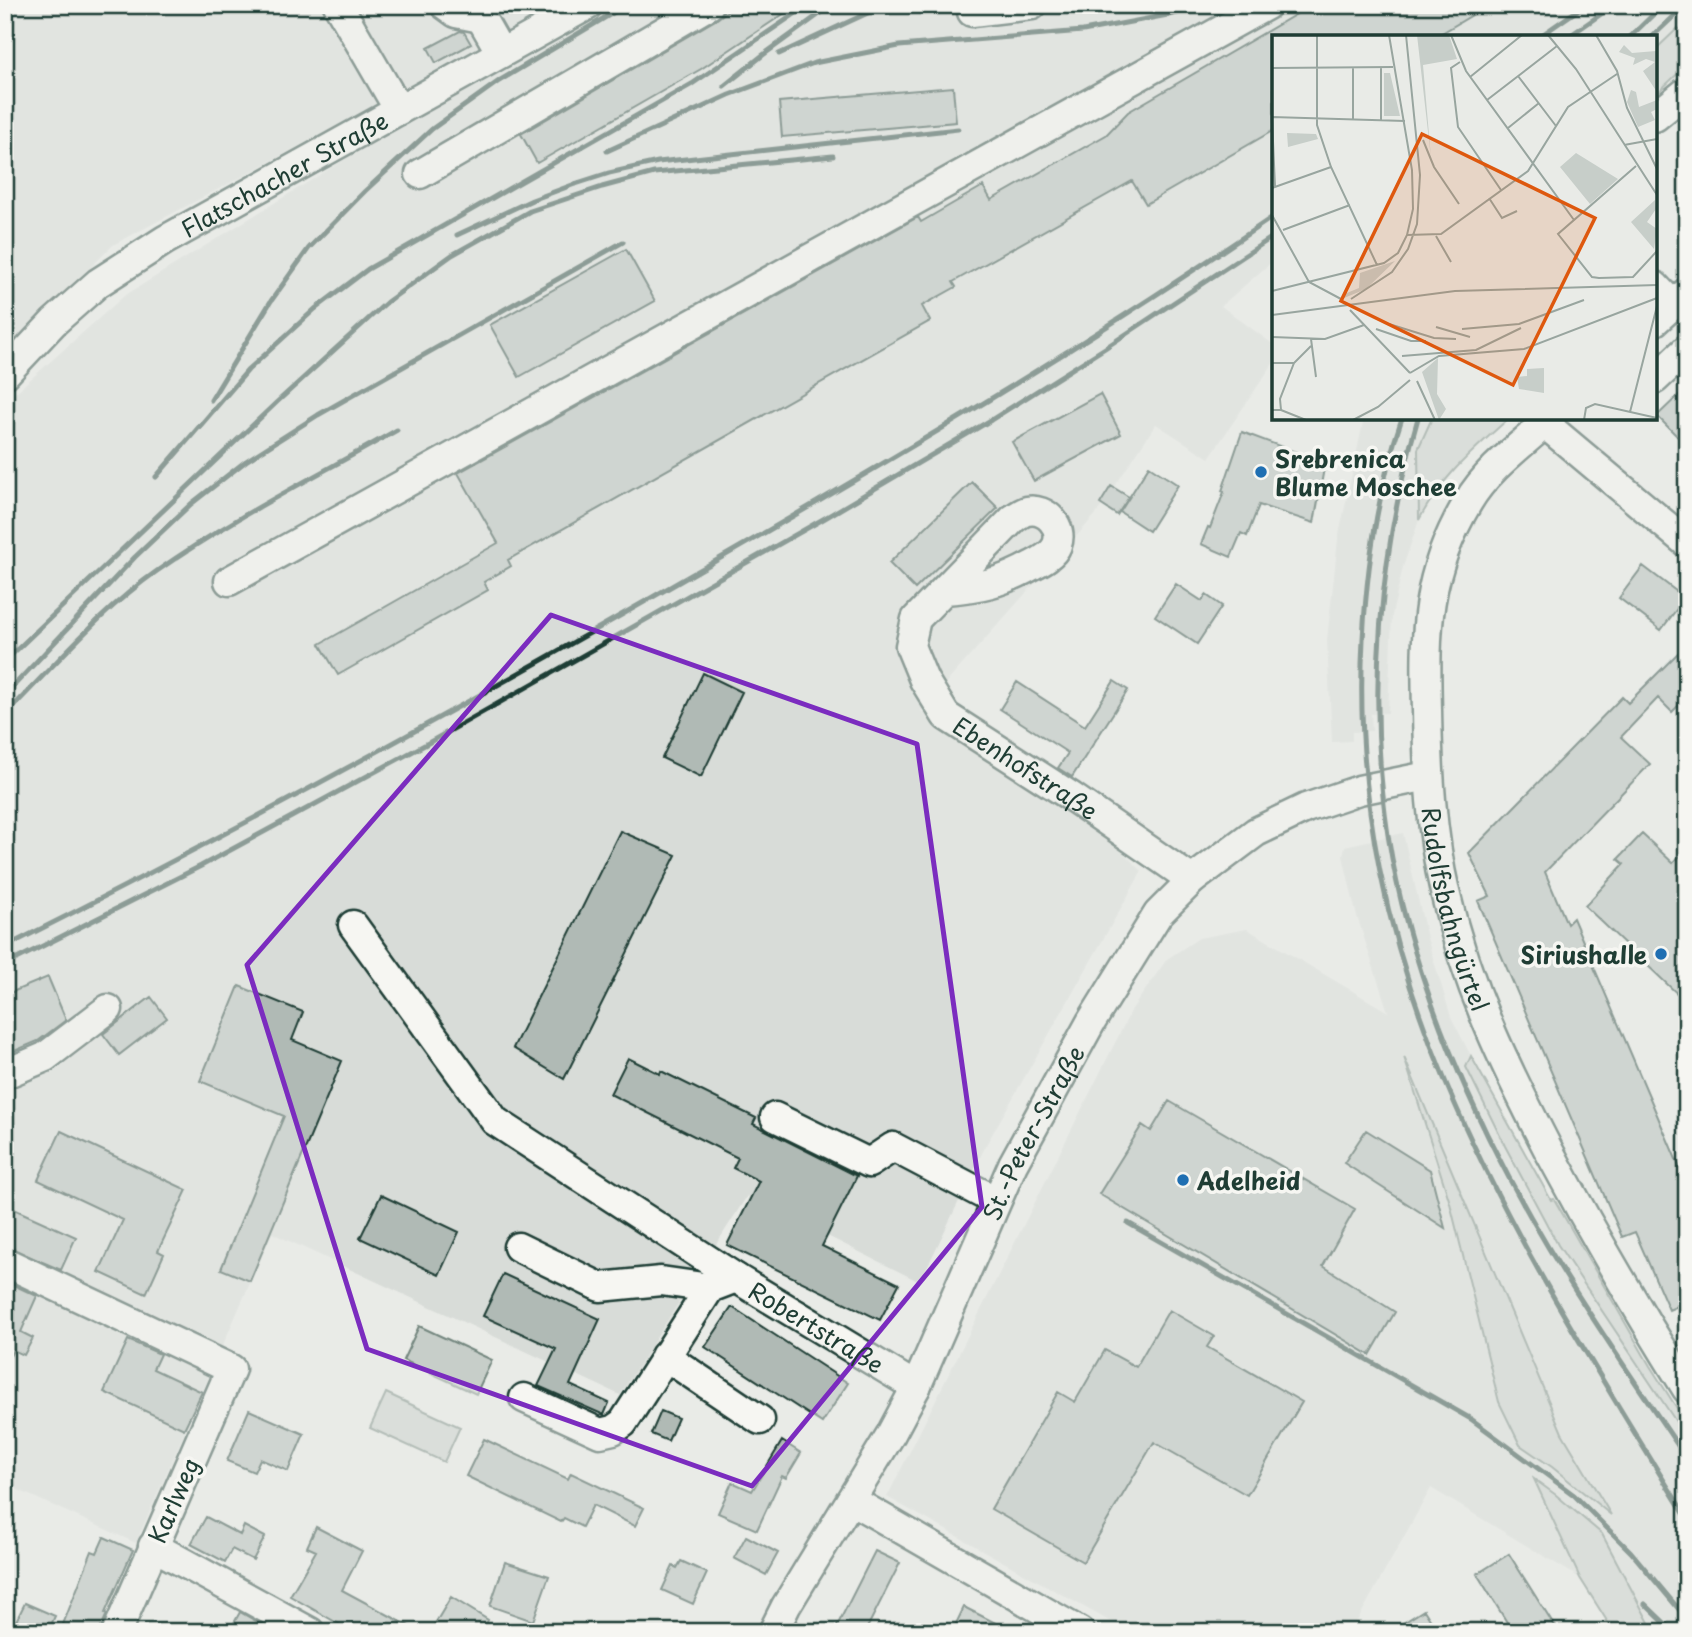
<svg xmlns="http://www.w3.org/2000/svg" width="1692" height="1637" font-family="'Playpen Sans',sans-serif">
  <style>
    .built { fill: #d8dcd8; fill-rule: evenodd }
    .green { fill: #c7cec9; stroke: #73867e; stroke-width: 2 }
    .building { fill: #b0bab5; stroke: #1f3d34; stroke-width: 2 }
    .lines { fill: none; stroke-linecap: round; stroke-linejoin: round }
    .minor-tunnel { stroke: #c1c8c3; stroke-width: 28; stroke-dasharray: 28 14; stroke-linecap: butt }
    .minor-casing { stroke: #1f3d34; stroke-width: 33 }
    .minor { stroke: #f6f6f2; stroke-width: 28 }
    .rail { stroke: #1f3d34; stroke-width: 5 }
    .marked { fill: none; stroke: #7b2cbf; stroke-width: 5; stroke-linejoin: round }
    .poi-dot { fill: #1f6fb2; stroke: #f6f6f2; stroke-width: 2.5 }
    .labels { text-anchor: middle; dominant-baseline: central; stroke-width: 7; stroke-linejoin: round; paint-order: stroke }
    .street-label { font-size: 24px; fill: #1f3d34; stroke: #f6f6f2 }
    .poi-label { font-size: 24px; font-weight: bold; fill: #1f3d34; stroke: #f6f6f2; text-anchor: start }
    .inset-road { fill: none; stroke: #98a59f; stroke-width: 2 }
    .view { fill: #de580e; fill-opacity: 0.15; stroke: #de580e; stroke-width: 3.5 }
    .inset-edge { fill: none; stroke: #1f3d34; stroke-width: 3.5 }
  </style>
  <rect width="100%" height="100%" fill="#e9ebe7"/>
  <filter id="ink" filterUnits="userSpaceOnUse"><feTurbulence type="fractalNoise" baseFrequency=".0143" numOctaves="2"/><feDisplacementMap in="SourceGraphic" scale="14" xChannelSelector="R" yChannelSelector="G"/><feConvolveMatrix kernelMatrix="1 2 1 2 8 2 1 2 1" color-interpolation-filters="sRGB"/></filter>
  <g filter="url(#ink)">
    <path class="built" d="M5,5H556L377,105L113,245L5,353Z
      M610,5H1687V20L1655,50V37H1274V260L1221,306L1274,345V362L1209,458L1156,424L1097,513L921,711L1097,828L1142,871L986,1145L920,1282L747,1196L620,1395L272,1233L136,1543L5,1484V402L124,296L386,134Z
      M1364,418H1432L1418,449L1419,520L1403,567L1392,615L1388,713L1371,714L1372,731L1352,732V741L1332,742L1327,640L1338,539Z
      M1403,833L1427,938L1451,1017L1471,1056L1466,1067L1505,1146L1558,1245L1687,1438V1632H1654L1637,1603L1536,1480L1580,1578L1431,1488L1351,1632H1129L887,1497L1132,1009L1167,959L1199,938L1247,929L1388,1012L1356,913L1343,856L1345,846ZM1407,1066L1562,1433L1552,1467L1520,1445L1499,1402L1450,1203Z"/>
    <path class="green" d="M1678,28L1687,33V65L1655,95V50Z
      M1432,418H1509C1473,451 1442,476 1419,520L1418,449Z
      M1471,1056L1551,1200L1554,1199L1650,1366L1687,1424V1438L1558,1245L1505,1146L1466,1067Z
      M1404,1057L1562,1433L1611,1515L1552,1467L1520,1445L1499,1402L1450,1203Z
      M419,1326L492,1360L476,1394L403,1360Z
      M386,1393L460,1427L444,1462L370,1428Z
      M1534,1479L1556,1495L1602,1534L1654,1632H1614L1580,1578Z"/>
    <path class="building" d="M735,5H797L701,69L537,163L521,134L717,19Z
      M1312,5H1489L1435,37H1274V130L1146,204L1132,181L953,282L956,287L922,306L930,321L508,560L511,566L484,582L488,590L338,675L320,644L498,543L458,473L918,217L921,222L983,186L991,200L1106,135L1128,112Z
      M460,31L464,32L471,44L436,63L428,48Z
      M953,87L956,122L782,137L779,102Z
      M626,249L655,301L519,377L490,325Z
      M1687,387V446L1657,416Z
      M1100,394L1121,434L1034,481L1012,442Z
      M1242,432L1325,463L1314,523L1259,505L1247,536L1241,533L1231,557L1201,544L1208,527L1210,528L1224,492L1222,491Z
      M1149,466L1178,485L1149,531L1120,512Z
      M972,482L998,508L915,589L889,563Z
      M1111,486L1129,497L1117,515L1100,504Z
      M1643,566L1685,598L1661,630L1619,598Z
      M1176,584L1202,601L1206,595L1222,606L1197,644L1155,616Z
      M1687,644V697L1672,712L1658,698L1621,737L1650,764L1545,872L1567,924L1573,918L1687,1185V1302L1669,1310L1635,1232L1622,1237L1478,901L1490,896L1469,853L1622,697L1628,703Z
      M703,673L742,692L701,777L662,758Z
      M1114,681L1128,690L1072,777L1058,768L1068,753L1000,709L1017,682L1085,726Z
      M620,831L676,855L564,1079L513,1048Z
      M1642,834L1673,863L1687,849V1003L1585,906L1624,864L1618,859Z
      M48,977L66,1020L38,1041L5,1055V995Z
      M239,986L303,1012L292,1040L342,1061L250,1281L221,1269L284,1116L200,1081Z
      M151,997L167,1018L119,1055L103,1034Z
      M628,1058L660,1074L661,1071L756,1118L753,1124L857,1176L822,1246L899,1284L880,1320L727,1245L759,1181L733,1168L738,1158L610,1094Z
      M1169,1101L1355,1209L1323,1266L1395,1312L1370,1355L1099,1194L1142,1125L1151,1131Z
      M1366,1130L1430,1170L1445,1228L1344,1163Z
      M61,1131L187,1190L158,1251L164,1254L146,1294L99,1272L123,1220L38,1180Z
      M381,1195L459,1232L439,1275L360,1238Z
      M5,1205L76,1237L61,1270L5,1246Z
      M503,1274L600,1319L570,1385L609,1403L604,1415L538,1386L556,1349L483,1316Z
      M5,1281L37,1296L21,1332L33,1338L24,1355L13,1350L5,1366Z
      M732,1307L848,1383L822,1423L705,1347Z
      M1169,1310L1214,1336L1207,1347L1302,1402L1247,1495L1154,1442L1083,1562L991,1509L1058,1392L1075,1402L1105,1350L1136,1367Z
      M128,1340L160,1354L153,1369L202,1392L184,1429L104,1392Z
      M249,1410L304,1434L288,1471L260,1459L254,1472L227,1461Z
      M661,1411L678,1418L668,1441L651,1434Z
      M484,1439L568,1479L571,1473L644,1508L635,1526L593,1505L582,1527L564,1518L561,1522L466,1476Z
      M782,1441L801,1453L786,1478L782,1476L757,1530L718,1513L732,1482L752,1491Z
      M206,1517L240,1535L244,1526L265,1537L253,1560L232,1549L225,1562L191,1544Z
      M316,1527L362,1551L342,1590L420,1632H353L290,1596L316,1551L307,1547Z
      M746,1536L778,1553L766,1575L734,1558Z
      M104,1537L133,1550L105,1613L107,1614L99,1632H60L92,1551L97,1553Z
      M875,1551L900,1563L865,1632H834Z
      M1509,1554L1558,1632H1513L1477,1574Z
      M681,1561L707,1573L693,1604L662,1590L673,1566L677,1568Z
      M505,1562L549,1576L533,1621L490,1606Z
      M451,1597L488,1620L483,1632H430Z
      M25,1603L55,1616L48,1632H39L16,1621Z
      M964,1607L1013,1632H952Z
      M1424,1610L1438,1632H1389Z
      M240,1612L275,1632H229Z"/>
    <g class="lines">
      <path class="minor-tunnel" d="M1682,5L1687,7"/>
      <g class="minor-casing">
        <g id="minor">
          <path d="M338,5L399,110"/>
          <path d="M445,5L456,13L481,18"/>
          <path d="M481,5V18L501,53"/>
          <path d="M972,12L1032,5"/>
          <path d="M1655,117L1687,91"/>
          <path d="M420,174L709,5"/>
          <path d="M1655,286L1673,305"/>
          <path d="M1655,321L1687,292"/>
          <path id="s1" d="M5,374L54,322L98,283L165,240L588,5"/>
          <path d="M1655,379L1687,349"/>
          <path id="s2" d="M1551,418C1523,444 1488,468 1468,502C1425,574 1425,629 1427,710C1428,770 1431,833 1445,892C1467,988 1504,1064 1549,1151C1592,1232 1638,1311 1687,1389"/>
          <path d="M1545,424L1687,543"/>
          <path d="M229,581L1267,5"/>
          <path id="s3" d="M945,590C981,587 1001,583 1033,565C1041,561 1053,555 1057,545C1064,527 1046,507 1027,511C1023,512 1017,516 1013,519L916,619L910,646L924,680L946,716L1072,797L1192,880"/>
          <path d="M353,925L495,1121L736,1278"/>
          <path d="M5,1074L45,1057L108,1009"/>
          <path d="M775,1117L869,1163L893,1147L996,1201"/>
          <path d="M518,1247L600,1287L661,1281L710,1288"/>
          <path d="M5,1262L231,1369L117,1632"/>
          <path d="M665,1356L760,1420"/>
          <path id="s4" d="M524,1398L600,1433L613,1430L623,1423L710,1288L736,1278L916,1387"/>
          <path d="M851,1500L1080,1632"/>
          <path d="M153,1546L310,1632"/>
          <path id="s5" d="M773,1632L786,1606L891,1434L916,1387L1013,1164L1091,1022L1158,914L1192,880L1256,832L1306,808L1359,790L1428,776"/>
        </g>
      </g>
      <use href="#minor" class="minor"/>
      <path class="rail" d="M1539,37L1585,5
        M1568,37L1614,5
        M1630,37L1663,5
        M1652,37L1686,5
        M779,54L885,5
        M724,86L763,55L832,5
        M607,151L729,95L814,63L899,46L1083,31L1173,14L1207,5
        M457,235L532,200L575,184L609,173L658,162L958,129
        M211,400L271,301L309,248L365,191L432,129L499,81L626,5
        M1402,418C1378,488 1367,565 1363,639C1345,980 1516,1240 1687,1518
        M1418,418C1379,553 1367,696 1388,835C1410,977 1475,1125 1548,1247C1591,1319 1640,1389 1687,1459
        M156,477L248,370L315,309L368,269L692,84L808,5
        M5,661L277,402L387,302L452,255L530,211L602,187L654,173L833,156
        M5,695L135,557L191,504L246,461L318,415L623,242
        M5,715C53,667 101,610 157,571C232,518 317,476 397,430
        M5,947C238,830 466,705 691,575C890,461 1085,346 1274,216
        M5,965L201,866L430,742L825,518L991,420L1105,348L1274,236
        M1128,1223L1471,1419L1574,1495L1631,1552L1687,1619
        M1645,1604L1674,1632"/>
    </g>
  </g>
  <path d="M0 0H1692V1637H0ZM551,615L917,744L982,1207L752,1486L367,1349L247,965Z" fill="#e9ebe7" fill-opacity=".55" fill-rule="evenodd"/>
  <path class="marked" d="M551,615L917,744L982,1207L752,1486L367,1349L247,965Z"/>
  <g class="poi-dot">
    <circle cx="1261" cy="472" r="7"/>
    <circle cx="1661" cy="954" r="7"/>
    <circle cx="1183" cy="1180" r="7"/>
  </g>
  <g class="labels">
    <g class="street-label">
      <text stroke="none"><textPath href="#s1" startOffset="346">Flatschacher Straße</textPath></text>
      <text stroke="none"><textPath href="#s3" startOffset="536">Ebenhofstraße</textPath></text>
      <text stroke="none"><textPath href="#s2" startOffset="536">Rudolfsbahngürtel</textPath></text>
      <text stroke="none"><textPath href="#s5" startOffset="564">St.-Peter-Straße</textPath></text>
      <text stroke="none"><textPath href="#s4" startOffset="392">Robertstraße</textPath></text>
      <text transform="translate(173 1500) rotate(-66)">Karlweg</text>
    </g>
    <g class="poi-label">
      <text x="1275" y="458">Srebrenica<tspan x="1275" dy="28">Blume Moschee</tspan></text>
      <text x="1647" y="954" text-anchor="end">Siriushalle</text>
      <text x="1197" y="1180">Adelheid</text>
    </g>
  </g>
  <g transform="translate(1272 35)">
    <rect width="385" height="385" fill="#e9ebe7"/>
    <path d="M145,0H177L185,24L151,30L159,123ZM352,10L360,18L384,16L385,57L371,36L383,27L374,24L361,30L363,23L347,17ZM112,38H118L128,81H112ZM359,55L364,57L367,72L385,65V74L379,77L383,85L366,92L355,67ZM15,98L44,99L46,104L16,112ZM304,118L346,144L318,169L288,132ZM383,165L384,174L375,187L385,194L382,214L359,187ZM123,226L94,254L72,263L70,260L87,253L88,238ZM166,323L165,359L174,374L167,385L150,337ZM272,333V358L247,354L245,342L255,341V334Z" fill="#c7cec9"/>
    <path class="inset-road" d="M45,0V90L59,132L105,230M179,0L194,36L302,185M276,0L304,34L385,160M324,0L345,36L355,73L385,134M188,27L179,33L186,92L229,155M81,32V85M109,32V86M0,33L121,32M246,41L284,91M198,42L250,0M215,65L285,11M0,82L133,86M0,83L3,152M236,93L267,68M151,105L162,132L187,169M352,110L385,104M364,131L286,199L320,242L327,243L361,242L385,216M0,153L59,132M217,163L230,183L245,176M0,180L37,247L69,264M11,195L78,170M135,200L169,199L256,136L296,72L345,39M164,201L179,227M0,256L112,228L126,218L135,200L141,174L140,135L117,0M79,264L120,237L136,214L145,189L148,140L134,0M78,275L138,338M0,280L183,256L385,250M117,289L162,303L184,304M164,292L198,302M104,294L139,306H154M190,294L247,289L312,265M0,302L53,304L92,290M39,304L44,342M130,321L204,315L249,293M0,328H22M138,338L167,321L252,314L385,263M145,346L163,385M0,375H9L8,364L22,328L39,311M9,375L34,385M358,377L385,271M81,385L106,372L138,345M312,385L314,373L323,369L385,383"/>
    <path class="view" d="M150,99L323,183L241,350L69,266Z"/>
    <rect width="385" height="385" class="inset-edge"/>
  </g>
  <rect width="1692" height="1637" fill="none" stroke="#f6f6f2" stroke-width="28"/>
  <rect x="14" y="14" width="1664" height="1609" fill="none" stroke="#1f3d34" stroke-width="2.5" filter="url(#ink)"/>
</svg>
